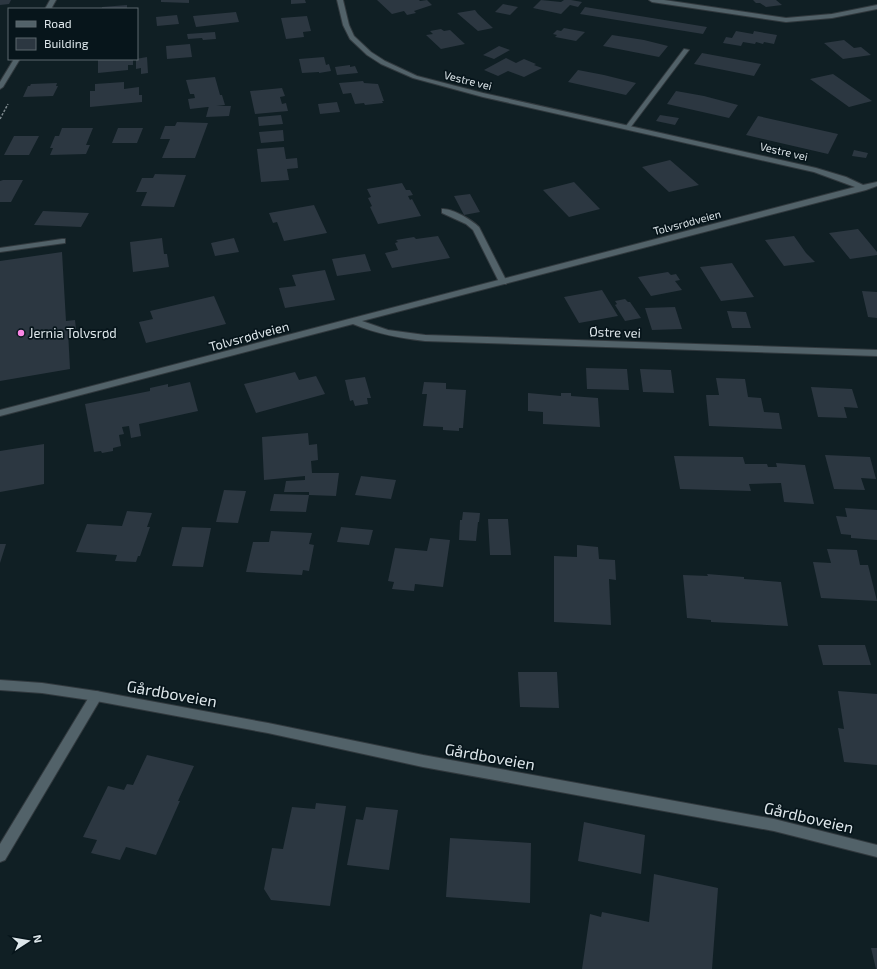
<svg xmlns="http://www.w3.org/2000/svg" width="877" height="969" font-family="'Exo 2',sans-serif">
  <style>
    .building { fill: #2c3741 }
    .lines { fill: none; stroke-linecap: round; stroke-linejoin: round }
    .lane-casing { stroke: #31393e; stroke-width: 2 }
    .street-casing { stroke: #31393e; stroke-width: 2 }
    .secondary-casing { stroke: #31393e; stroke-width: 2 }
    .path { stroke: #7e898e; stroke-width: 1.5; stroke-dasharray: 2.5 1.5; stroke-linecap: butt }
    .lane { fill: #526269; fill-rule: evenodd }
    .street { fill: #526269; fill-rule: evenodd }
    .secondary { fill: #526269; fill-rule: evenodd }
    .poi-dot { fill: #fb87e5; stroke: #07151b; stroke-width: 1.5 }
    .labels { text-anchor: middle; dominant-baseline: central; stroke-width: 3.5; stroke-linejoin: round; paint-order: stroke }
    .far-street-label { font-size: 11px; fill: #dee7eb; stroke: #07151b }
    .street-label { font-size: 13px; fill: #dee7eb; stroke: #07151b }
    .poi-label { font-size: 13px; fill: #dee7eb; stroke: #07151b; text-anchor: start }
    .near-street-label { font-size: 16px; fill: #dee7eb; stroke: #07151b }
  </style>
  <rect width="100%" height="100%" fill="#101f24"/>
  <path class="building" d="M0,0H11L9,4L0,5Z
    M161,0H189V3L161,2Z
    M291,0H305L306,3L291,4Z
    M377,0H419L420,1L427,0L432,5L414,11L416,13L407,15L404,11L392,14Z
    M541,0L561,2L564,0H571L582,2L578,7L570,5L561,14L533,8Z
    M753,0H776L782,5L766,7L760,3H756Z
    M503,4L518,7L510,15L495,12Z
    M127,5V9H102V7Z
    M585,7L707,27L703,34L580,14Z
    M475,10L478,14L493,28L478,31L457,13Z
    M236,12L239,22L196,27L193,16Z
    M177,15L179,24L157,26L156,17Z
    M307,16L311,31L303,32L304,37L286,39L281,18Z
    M564,28L585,32L576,41L555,37L557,35L553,34L557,30L561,31Z
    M441,29L444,31L450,30L465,44L441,49L426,35L433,34L430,31Z
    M736,31L753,34L754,31L777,35L774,44L764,42L763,44L756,42L755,44L743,42L741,46L723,43L726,37L732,38Z
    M215,32L216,39L203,40L202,38L188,39L187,34Z
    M612,35L644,40L668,46L659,57L603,46Z
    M844,40L854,48L861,47L871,55L843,59L824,43Z
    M190,44L192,57L167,59L166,46Z
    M499,46L510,50L494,59L483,55Z
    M702,53L761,64L754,76L694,64Z
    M147,57L148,73L141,74V68L136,69V59Z
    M324,57L326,65L329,64L331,71L319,73V72L302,73L299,59Z
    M506,58L516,63L524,59L536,64L534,65L542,68L524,77L508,71L498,76L484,70Z
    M98,59H133V65H128V70L98,73Z
    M350,65V67L355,66L358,73L337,75L335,67Z
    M578,70L604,75L636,83L626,95L568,82Z
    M833,74L872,101L849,107L810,79Z
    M215,77L220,95H222L225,105L190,109L188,99L195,98L194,94H190L186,80Z
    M363,81L364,83L378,84L384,101H382L383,103L365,105L364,103L355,104L351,93L343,94L339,83Z
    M124,82V89L139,87V95H142V102L90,107V91H95V84Z
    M57,83L56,86H58L53,96L23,97L28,86H30L31,84Z
    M282,88L285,96L280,97L282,104L286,103L288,111L255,114L250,91Z
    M676,91L704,96L738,105L729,118L667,104Z
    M337,102L340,112L320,114L318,104Z
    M209,106H231L229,116L206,117Z
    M281,115L283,124L259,126L258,117Z
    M660,115L679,118L675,125L656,121Z
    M758,116L838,134L828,154L746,135Z
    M177,122L208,123L195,158H162L170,139H160L165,126H175Z
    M62,128H93L86,145H90L86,154L50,155L53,148H50L55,136H59Z
    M118,128H143L137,143H112Z
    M283,130L284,141L261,143L259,132Z
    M14,136H39L29,155H4Z
    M284,147L286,159L297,158L298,168L287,169L289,180L261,182L257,149Z
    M854,150L868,153L866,158L852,156Z
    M670,160L699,185L669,192L642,167Z
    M155,174L186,175L174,207L141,206L147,192H136L142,178H153Z
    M3,180H23L11,202H0V181Z
    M574,182L600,209L569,217L543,190Z
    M402,183L406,190H410L413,195L408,196L410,200L412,199L421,216L378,224L370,207L372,206L368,198L371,197L367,189Z
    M470,194L480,212L464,215L454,196Z
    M314,205L327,233L284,241L277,222L273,223L269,213Z
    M43,211L89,213L81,227L34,225Z
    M858,229L877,252V255L850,259L829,233Z
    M438,236L450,258L392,268L385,253L398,250L395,243L398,242L396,240L414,237L416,239Z
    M794,236L806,253L815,262L784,266L765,240Z
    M162,238L164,254H167L169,267L133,272L130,242Z
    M234,238L239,252L215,256L211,243Z
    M62,252L66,321L75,320L76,329L68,331L70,369L0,381V261Z
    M365,254L371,271L337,276L332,259Z
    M732,263L754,297L721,301L700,267Z
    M325,270L335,300L285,308L279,288L296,286L292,275Z
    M668,272L671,275L676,274L680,280L675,281L682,290L651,296L638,277Z
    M602,290L618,316L579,323L564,297Z
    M862,291L877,292V318L868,317Z
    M214,296L226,324L146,343L139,322L153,319L150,311Z
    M625,299L628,302H630L641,318L625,321L615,305L617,304L615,301Z
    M675,307L682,329L652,330L645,308Z
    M727,311L746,312L751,328H732Z
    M586,368L627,369L629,390L587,389Z
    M640,369L671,370L674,393L643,392Z
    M295,372L299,380L316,376L325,394L256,413L244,384Z
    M365,377L371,398H367L368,404L355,406L353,400L350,401L345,380Z
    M716,378L745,379L748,397L761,398L764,412L779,413L782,429L709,426L706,395H719Z
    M190,382L198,411L139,424L141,436L131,438L129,426L122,427L124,434L119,435L121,446L113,448V451L102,453L101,451L94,452L85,404L150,391V388L168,384V387Z
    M424,382L446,383V389L466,390L463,428H459V431L443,430V427L423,426L427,394H422Z
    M811,387L852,389L858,408L844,407L847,418L818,417Z
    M528,393L561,396V393H571V396L598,398L600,427L543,424V412L528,411Z
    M308,433L309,445L317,444L318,460L311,461L312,473H339L336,496L309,495L306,512L270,511L274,494L309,495V492H284L286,481L305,480V476L264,480L262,437Z
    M44,444V484L0,492V451Z
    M825,455L870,457L876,479L861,478L865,490L834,489Z
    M674,456L743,457L745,464H767L768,467H777L776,463L805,465L814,504L784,502L781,483L749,484L751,491L680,489Z
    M361,476L396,480L391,499L355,495Z
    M224,490L246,491L238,523L216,522Z
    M845,508L877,510V540L851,538V535L841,534L836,516L847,517Z
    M127,511L152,513L147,527H150L140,556H138L136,562L115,561L117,555L76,552L87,524L122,526Z
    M463,512L480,513L479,522H478L476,541L459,540L460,520H462Z
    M488,519H508L511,555H490Z
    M182,527L211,528L203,567L172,566Z
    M341,527L373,530L369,545L337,542Z
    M271,531L312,533L309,544L314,545L309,571L303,570L302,575L246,572L253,542H269Z
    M430,538L450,540L443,587L415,584L414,591L392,589L394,582L388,581L395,548L427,551Z
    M0,544H6L0,563Z
    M577,545L598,547L599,559L615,560L616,580L609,579L611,625L554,622V556L577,557Z
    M827,549L857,550L860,565H868L877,601L821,598L813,562L831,563Z
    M707,574L744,577V579L781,582L788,626L711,622V620L687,618L683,575L708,576Z
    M818,645H865L871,665H823Z
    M518,672H557L559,708L520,707Z
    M838,691L877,694V765L844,762L838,728L844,729Z
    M147,755L194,766L178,801H180L156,855L126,847L120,860L91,853L97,840L83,837L108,786L124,790L127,784L133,785Z
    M316,803L346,806L330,906L271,900L264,889L272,848L283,849L292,807L315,809Z
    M366,807L398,810L389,870L347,865L356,819L363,820Z
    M584,822L645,835L641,874L578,861Z
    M450,838L531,843L530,903L446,897Z
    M654,874L718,888L712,969H582L590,914L601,917L602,912L649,922Z
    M871,948H877V969H876Z"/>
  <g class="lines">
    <g class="lane-casing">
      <path id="lane" d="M684,49L689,50L630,128H626V126Z
        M442,209C452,208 472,220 479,227L507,282L506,284H500L473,230L466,224L442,213Z
        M62,239H65V243L0,252V248Z"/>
    </g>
    <g class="street-casing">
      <path id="street" d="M337,0H343L349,25L354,36L371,52L385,61L417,76L483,93L816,168L846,177L863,185L877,182V186L866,190L362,321L388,330L425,335L877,350V356L425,341C400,338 377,334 353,324L0,416V410L855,187L814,172L483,97L413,78L381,64L367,55L350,39L343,25Z
        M649,0H664L786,18L832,14L877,5V9L832,18L786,22L652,2Z
        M96,691L100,692L102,696L100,700L5,860L0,862V844L92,692Z"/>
    </g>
    <g class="secondary-casing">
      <path id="secondary" d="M50,0H56L51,9H45Z
        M14,59H20L3,87L0,89V82Z
        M0,680L42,683L96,691L268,723L423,755L774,819L877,845V857L774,831L423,767L268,733L96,701L42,693L0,690Z"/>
    </g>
    <path class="path" d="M0,119L8,104"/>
    <use href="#lane" class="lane"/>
    <use href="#street" class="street"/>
    <use href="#secondary" class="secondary"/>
  </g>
  <circle class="poi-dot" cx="21" cy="333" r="4"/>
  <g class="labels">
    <g class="far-street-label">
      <text transform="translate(468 80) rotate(14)">Vestre vei</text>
      <text transform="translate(784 151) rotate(13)">Vestre vei</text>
      <text transform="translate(687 222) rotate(-15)">Tolvsrødveien</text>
    </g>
    <g class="street-label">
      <text transform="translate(615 332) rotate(2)">Østre vei</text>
      <text transform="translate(249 336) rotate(-15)">Tolvsrødveien</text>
    </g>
    <g class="poi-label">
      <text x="29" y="333">Jernia Tolvsrød</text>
    </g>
    <g class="near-street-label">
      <text transform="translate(172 693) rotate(10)">Gårdboveien</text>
      <text transform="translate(490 756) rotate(10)">Gårdboveien</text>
      <text transform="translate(809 817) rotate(13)">Gårdboveien</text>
    </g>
  </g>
  <rect x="8" y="8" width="130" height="52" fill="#07151b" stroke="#5d696e"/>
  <rect x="16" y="21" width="20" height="6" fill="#526269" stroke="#5d696e"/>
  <text x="44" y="28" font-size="12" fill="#dee7eb">Road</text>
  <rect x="16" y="38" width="20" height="12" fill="#2c3741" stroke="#5d696e"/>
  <text x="44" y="48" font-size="12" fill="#dee7eb">Building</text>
  <g transform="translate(28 941) rotate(78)" stroke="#07151b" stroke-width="3" paint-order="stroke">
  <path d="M0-3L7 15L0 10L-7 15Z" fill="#dee7eb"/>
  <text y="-6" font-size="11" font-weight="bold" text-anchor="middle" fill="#dee7eb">N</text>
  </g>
</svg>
